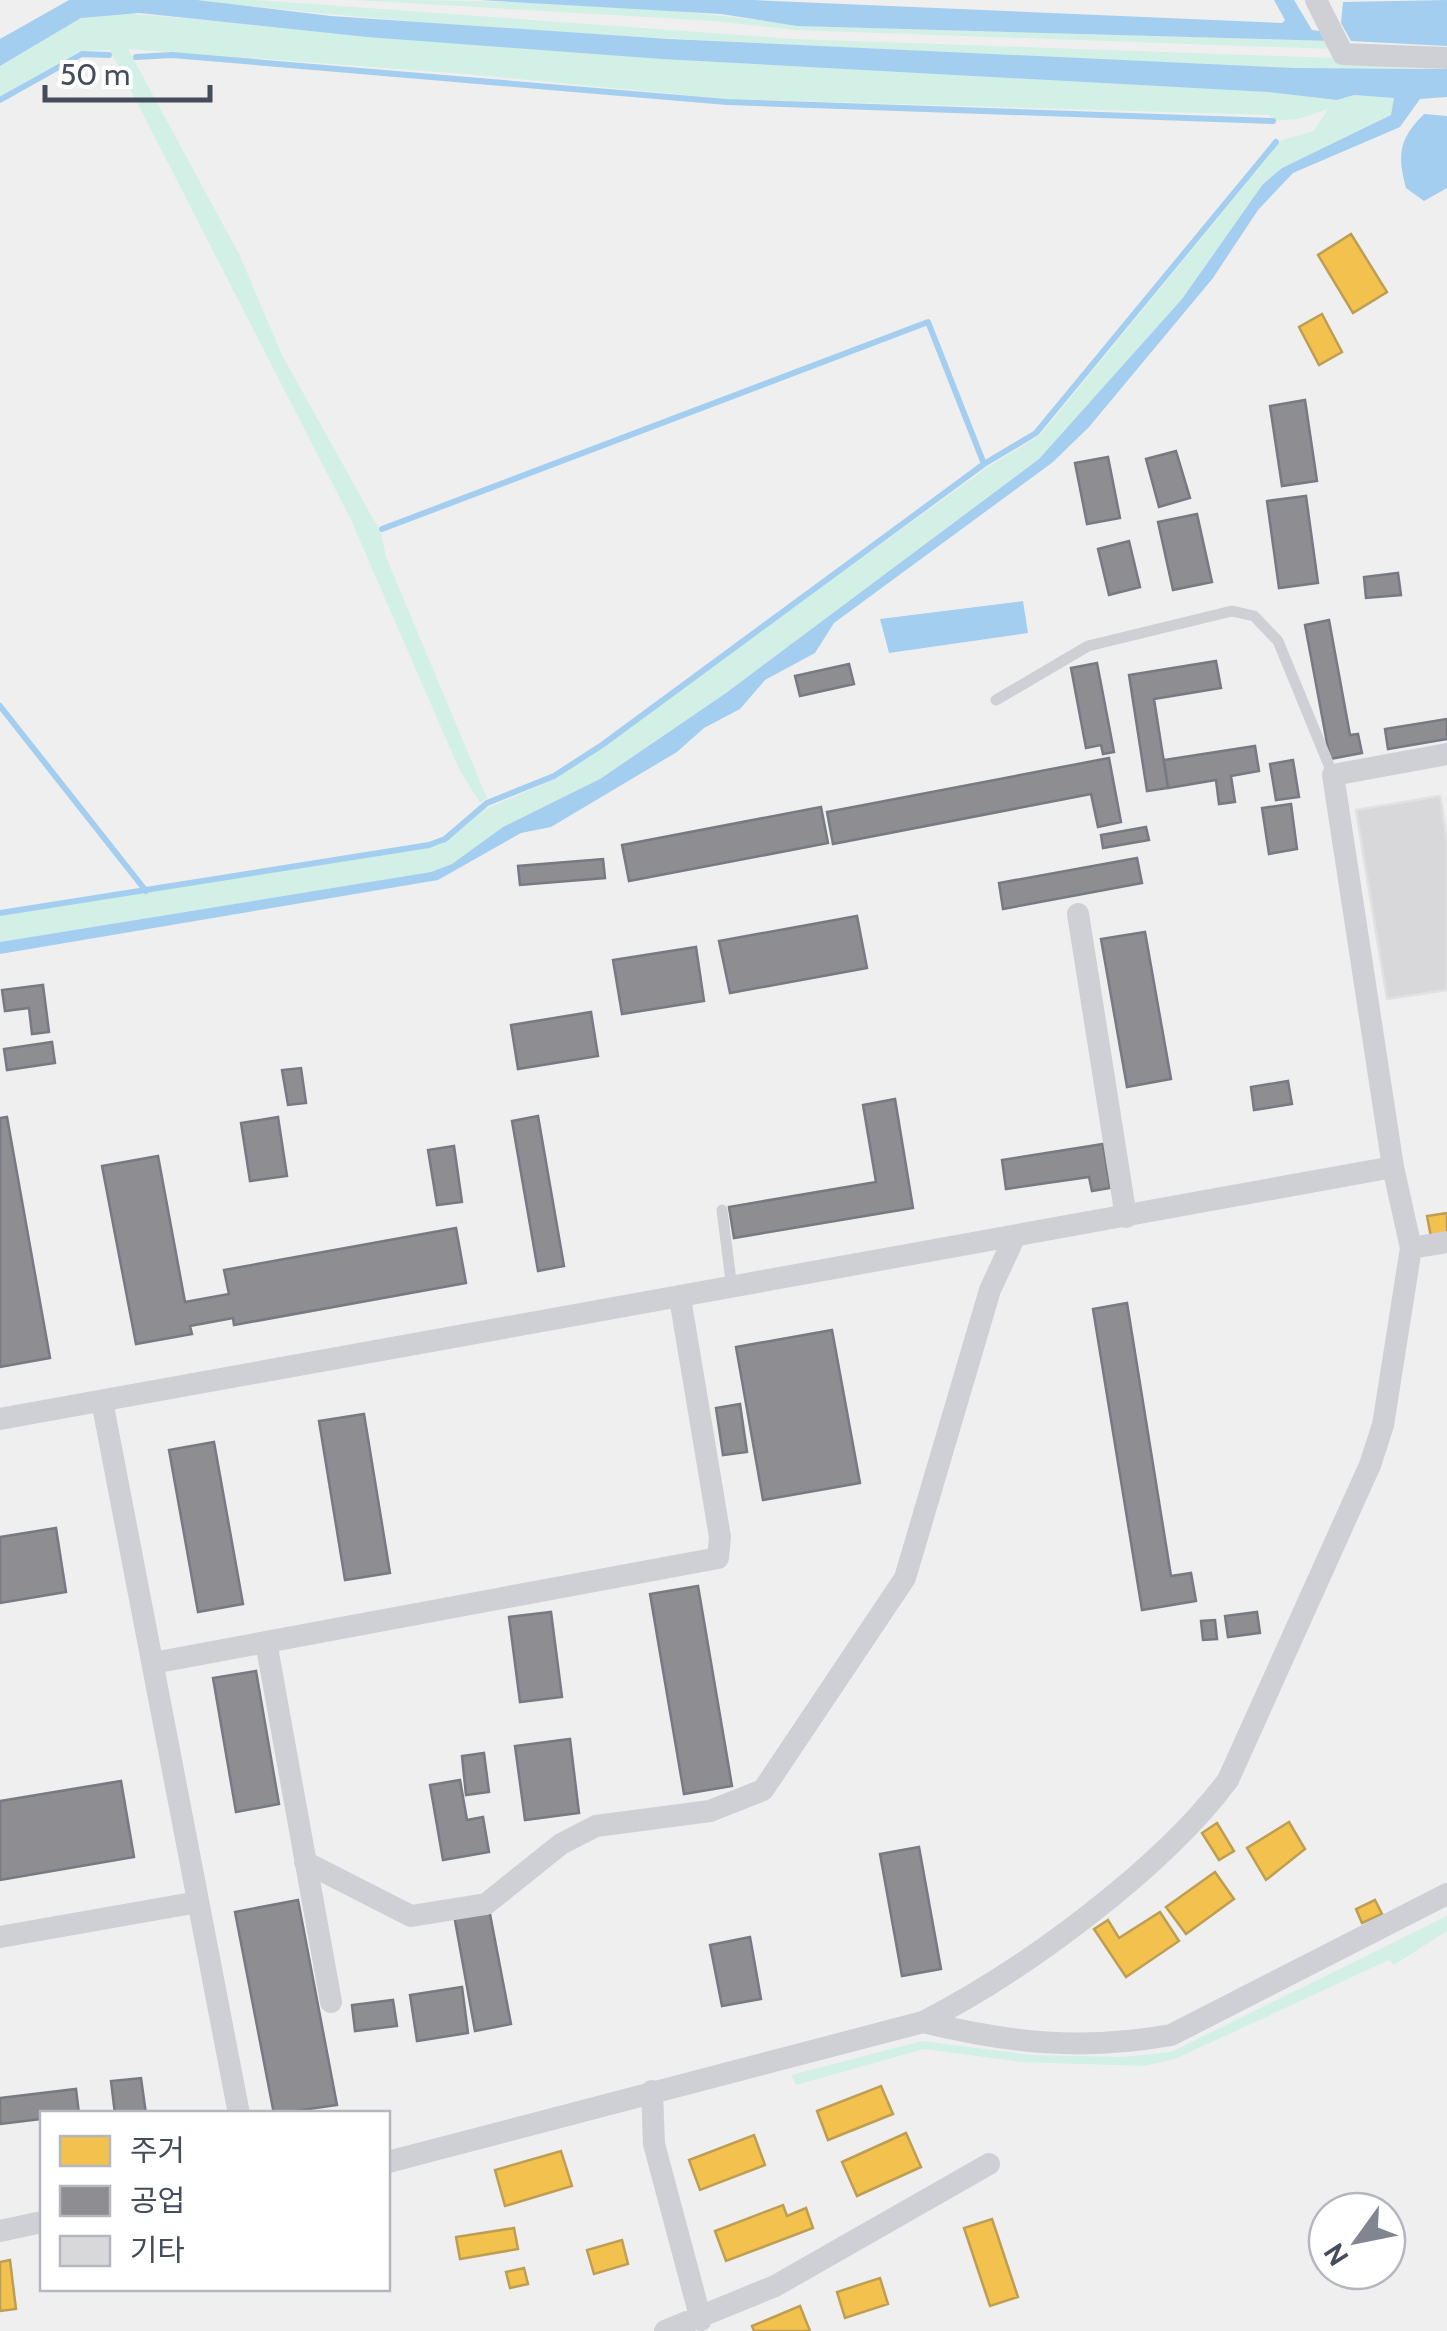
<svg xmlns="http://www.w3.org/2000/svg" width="1447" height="2331" font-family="Cabin,'Noto Sans KR',sans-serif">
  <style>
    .green { fill: #d2f0e5 }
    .water { fill: #a4cef0 }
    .homes { fill: #f2c14e; stroke: #be9e52; stroke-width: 2.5 }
    .industry { fill: #8d8d92; stroke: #777a82; stroke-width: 2.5 }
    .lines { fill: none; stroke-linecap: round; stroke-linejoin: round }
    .stream { stroke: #a4cef0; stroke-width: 6 }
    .building { fill: #d8d8db; stroke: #e1e0e2; stroke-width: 2.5 }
    .lane { stroke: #cfd0d5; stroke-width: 11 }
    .street { stroke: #cfd0d5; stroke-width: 22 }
  </style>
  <rect width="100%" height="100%" fill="#f0efef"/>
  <path class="green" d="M197,0H257L795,39L1337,58L1425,67C1251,73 1077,59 904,50C668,39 431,28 197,0Z
    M355,0C502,0 652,3 797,26L1333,41L1331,49L795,30L714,21Z
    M109,12L661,59L1267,92L1337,100L1354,95L1394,98L1391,115L1282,168L1263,184L1182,299L1039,459L726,693L600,779L503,827L452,864L431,872L0,942V916L440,845L486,809L557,778L988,467L1040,435L1282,140L1314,131L1328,109L1298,119L1273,121L1270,115L728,99L466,74L128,49L240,256L282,355L381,533L386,557L487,798L480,803L459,769L351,520L110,50L80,51L0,97V66L81,18Z
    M1447,1916V1931L1394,1965L1389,1960L1175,2059L1144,2066L1021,2062L924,2049L796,2085L791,2075L922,2041L1031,2055L1122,2057L1171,2052Z"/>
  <path class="water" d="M69,0H197L331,16L670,39L1294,68L1447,69V97L1420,99L1400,127L1293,173L1258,210L1213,278L1089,427L1053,462L834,623L815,653L765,680L740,709L704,728L677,752L551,827L521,833L438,880L0,954V942L431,872L452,864L503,827L600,779L726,693L1039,459L1182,299L1263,184L1282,168L1391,115L1394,98L1354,95L1337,100L1267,92L661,59L367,37L139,13L81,18L0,66V39Z
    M480,0H753L1282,23L1285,20L1274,0H1294L1312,30L1327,32L1333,41L797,26L721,14Z
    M1447,0V46L1351,41L1341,23L1343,2Z
    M1424,114L1447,116V188L1424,201L1406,188C1397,154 1399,139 1424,114Z
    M1023,601L1028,633L889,653L880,619Z"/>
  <path class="homes" d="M1351,234L1387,292L1353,313L1318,255Z
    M1322,314L1342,352L1319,365L1299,327Z
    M1447,1213V1234L1431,1237L1427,1216Z
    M1289,1822L1305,1849L1266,1880L1247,1848Z
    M1217,1823L1234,1851L1219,1860L1202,1833Z
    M1215,1872L1234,1899L1186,1934L1166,1907Z
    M1375,1900L1382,1914L1362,1923L1356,1909Z
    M1160,1912L1179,1941L1126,1977L1094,1929L1108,1920L1119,1938Z
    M881,2086L893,2114L828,2140L817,2111Z
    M906,2133L921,2167L857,2196L842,2162Z
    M754,2135L765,2165L700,2190L689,2160Z
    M561,2151L572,2186L505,2206L495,2170Z
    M783,2205L787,2216L806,2208L813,2228L726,2261L715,2231Z
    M992,2219L1018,2297L990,2306L964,2228Z
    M514,2228L518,2249L460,2259L456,2237Z
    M622,2240L628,2264L594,2274L587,2250Z
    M10,2260L16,2309L0,2311V2262Z
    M524,2268L528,2284L510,2288L506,2272Z
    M880,2278L888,2304L845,2318L837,2292Z
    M800,2306L810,2331H754L752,2326Z"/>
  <path class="industry" d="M1305,400L1317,481L1282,486L1270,406Z
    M1176,451L1190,498L1159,507L1146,459Z
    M1108,457L1120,518L1087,524L1075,463Z
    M1306,496L1318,583L1279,588L1267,501Z
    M1197,514L1212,582L1173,590L1158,522Z
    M1129,541L1140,587L1109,595L1098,549Z
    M1398,573L1401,595L1366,598L1364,577Z
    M1329,620L1350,735L1358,734L1362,753L1330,759L1305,625Z
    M1216,661L1221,688L1154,699L1168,788L1147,791L1129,675Z
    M1097,663L1114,752L1103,754L1101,745L1086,748L1071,668Z
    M849,664L854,684L800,696L795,676Z
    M1447,719V739L1388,749L1385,729Z
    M1255,746L1259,771L1231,776L1235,802L1219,804L1216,780L1168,788L1164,760Z
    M1109,758L1121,822L1098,827L1091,794L833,844L827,812Z
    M1293,760L1299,797L1276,800L1270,764Z
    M1291,804L1297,849L1269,854L1262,808Z
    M821,807L828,843L629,881L622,845Z
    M1146,827L1149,840L1103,848L1101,835Z
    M1137,858L1142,883L1003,909L999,883Z
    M603,859L605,878L520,885L518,866Z
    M857,916L867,968L730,993L719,941Z
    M1145,932L1171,1079L1127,1087L1101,939Z
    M696,947L704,1001L622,1014L613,960Z
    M43,985L49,1032L32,1034L29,1008L5,1011L2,990Z
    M591,1012L598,1056L518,1069L511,1025Z
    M52,1042L55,1063L7,1070L4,1049Z
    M301,1068L306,1103L288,1105L282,1070Z
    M1288,1081L1292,1104L1254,1110L1251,1087Z
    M895,1099L913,1208L734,1238L729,1207L876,1182L863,1105Z
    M538,1116L564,1266L538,1271L512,1121Z
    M7,1117L50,1358L0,1367V1118Z
    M278,1117L287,1176L250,1181L241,1123Z
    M1103,1144L1110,1188L1092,1191L1089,1177L1006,1189L1002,1160Z
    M454,1146L462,1202L437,1205L428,1150Z
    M158,1156L185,1302L229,1294L224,1270L456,1228L466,1283L234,1325L233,1318L190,1326L192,1334L136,1344L102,1166Z
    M1127,1303L1171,1576L1191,1573L1196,1601L1142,1610L1093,1309Z
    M832,1330L860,1483L763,1500L736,1347Z
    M740,1404L747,1452L723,1455L716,1408Z
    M364,1414L390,1573L345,1580L319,1421Z
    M214,1442L243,1604L198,1612L169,1450Z
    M56,1528L66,1592L0,1603V1537Z
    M698,1586L732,1786L684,1794L650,1594Z
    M551,1612L562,1697L520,1702L509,1617Z
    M1257,1612L1260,1633L1228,1637L1225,1616Z
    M1215,1620L1217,1639L1203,1640L1201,1621Z
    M256,1671L279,1804L236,1812L213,1678Z
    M570,1739L579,1813L525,1820L515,1746Z
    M484,1753L489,1792L466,1795L462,1756Z
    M460,1780L467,1820L483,1817L489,1852L443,1860L430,1785Z
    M121,1781L134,1857L0,1880V1801Z
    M919,1847L941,1969L902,1976L880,1854Z
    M298,1900L337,2105L274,2114L235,1912Z
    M489,1909L511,2024L475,2031L454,1915Z
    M750,1937L761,1999L722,2006L710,1945Z
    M462,1987L468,2033L417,2041L410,1995Z
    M393,2000L397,2026L355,2031L352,2005Z
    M141,2078L146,2114H115L111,2081Z
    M76,2089L79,2114H42V2119L0,2124V2098Z"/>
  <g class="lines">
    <path class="stream" d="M136,57L172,55L727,102L1273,121
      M0,100L82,54L109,55
      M382,529L928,322L984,464
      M0,706L146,891
      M0,913L429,845L445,839L487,803L554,776L602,745L984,464L1036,433L1276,142"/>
  </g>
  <path class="building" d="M1440,796L1447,840V990L1387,999L1356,810Z"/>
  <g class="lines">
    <path class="lane" d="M996,700L1088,646L1232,611L1254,616L1278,641L1333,775
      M722,1210L732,1289"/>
    <path class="street" d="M1316,0L1343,54L1447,58
      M1078,914L1126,1217
      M1411,1248L1447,1242
      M102,1401L239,2114
      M0,1419L1393,1167
      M266,1642L331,2002
      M153,1663L718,1558L720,1537L680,1298
      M305,1862L411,1916L486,1904L561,1844L596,1826L710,1811L763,1790L905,1578L990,1290L1014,1238
      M0,1937L198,1902
      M923,2022C1010,2043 1082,2051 1171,2035L1447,1894
      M652,2091L654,2144L701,2320
      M388,2162L923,2022C1022,1972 1162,1869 1228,1780L1370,1465L1383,1425L1411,1248L1393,1167L1333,775L1447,754
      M0,2231L42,2222
      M665,2331L775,2286L989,2164"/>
  </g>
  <rect x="40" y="2111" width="350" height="180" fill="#ffffff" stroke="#b5b7be" stroke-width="2.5"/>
  <rect x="60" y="2136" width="50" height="30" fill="#f2c14e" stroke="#b5b7be" stroke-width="2.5"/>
  <text x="130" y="2161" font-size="30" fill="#454c5c">주거</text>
  <rect x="60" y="2186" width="50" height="30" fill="#8d8d92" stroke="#b5b7be" stroke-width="2.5"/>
  <text x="130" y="2211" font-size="30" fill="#454c5c">공업</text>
  <rect x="60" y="2236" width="50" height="30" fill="#d8d8db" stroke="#b5b7be" stroke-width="2.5"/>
  <text x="130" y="2261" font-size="30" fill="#454c5c">기타</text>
  <g transform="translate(1357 2241) rotate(237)"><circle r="48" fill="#ffffff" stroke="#b5b7be" stroke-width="2.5"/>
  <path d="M0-8L18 38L0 25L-18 38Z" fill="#81858f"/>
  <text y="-15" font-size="28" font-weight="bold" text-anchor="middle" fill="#454c5c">N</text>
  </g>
  <path d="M45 85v15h165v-15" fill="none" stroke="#454c5c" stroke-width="5"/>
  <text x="60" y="85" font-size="30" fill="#454c5c" stroke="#ffffff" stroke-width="8" paint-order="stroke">50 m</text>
</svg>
